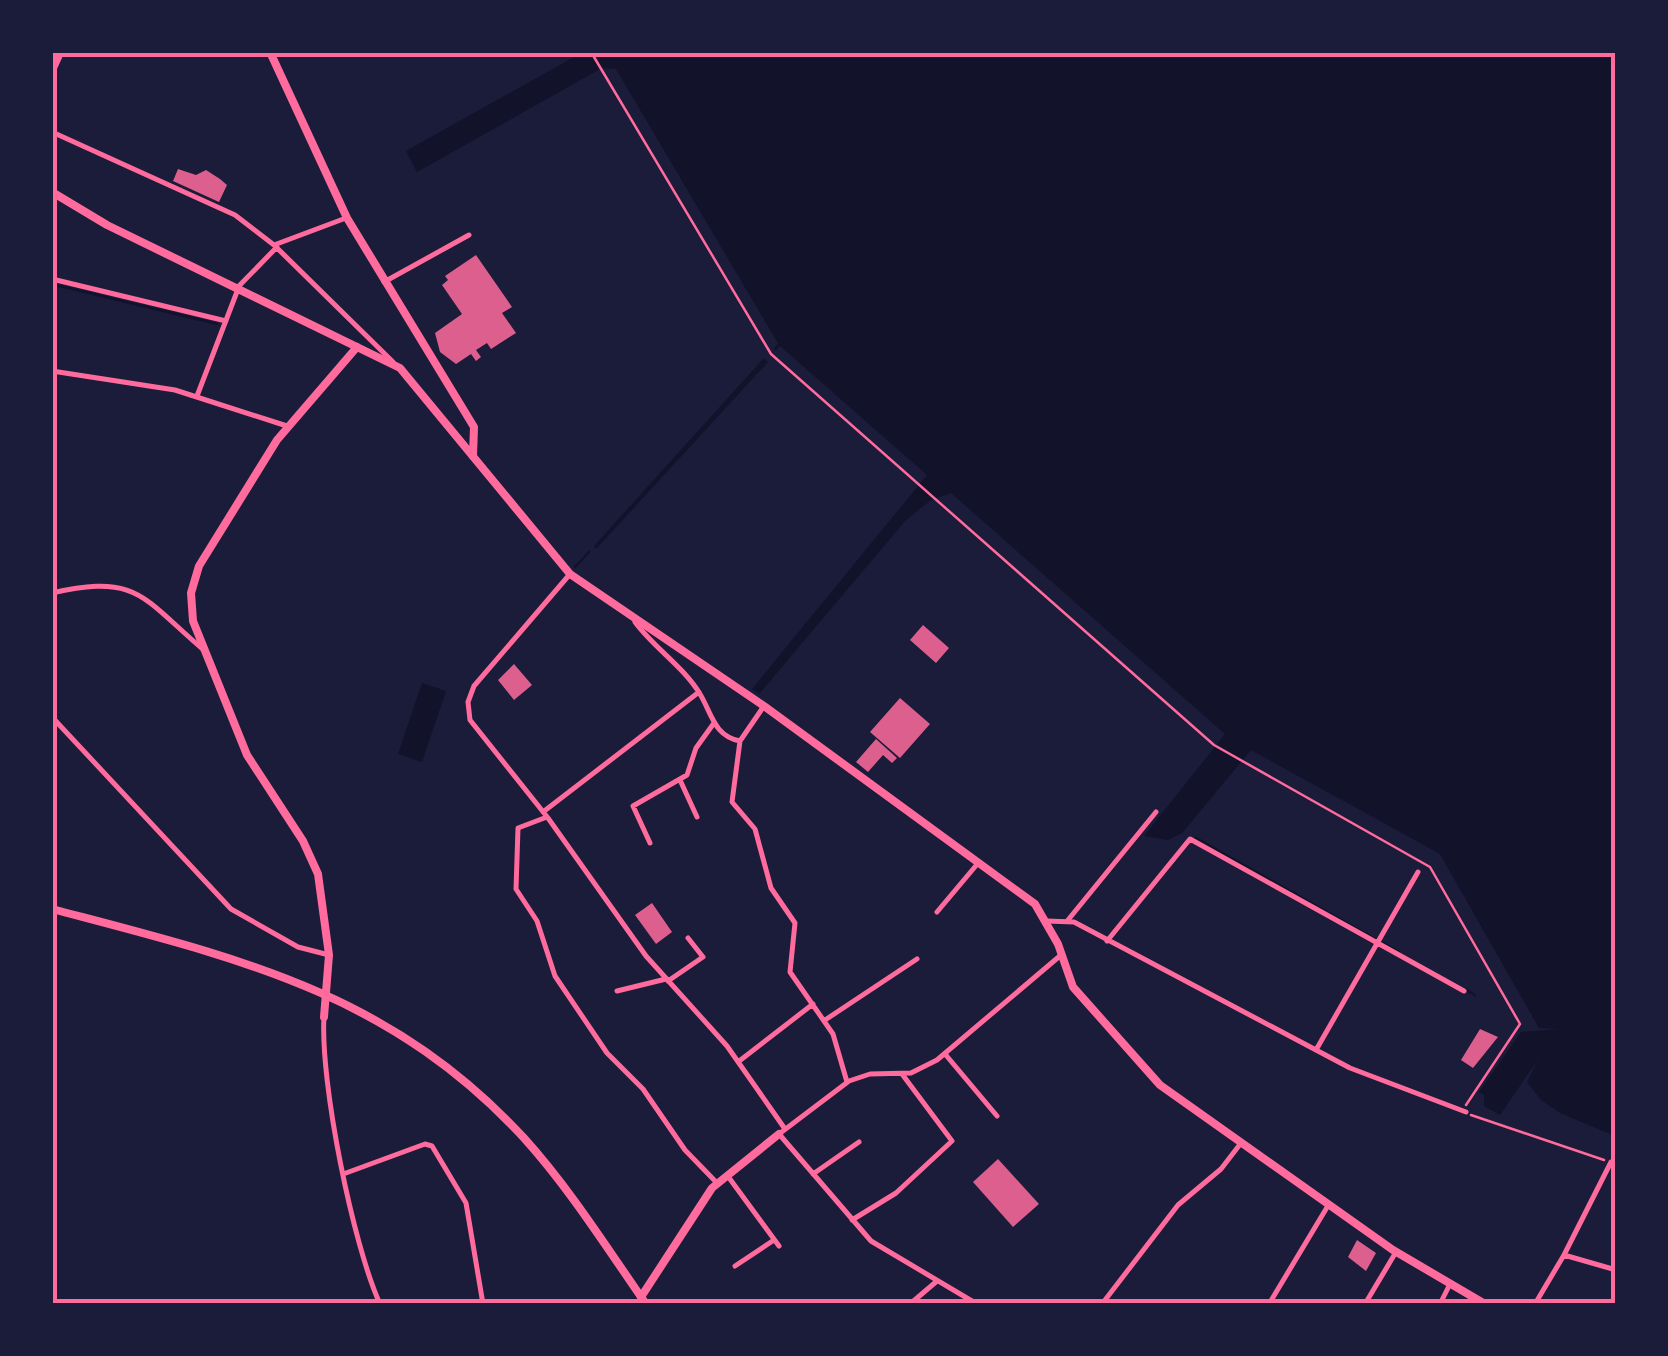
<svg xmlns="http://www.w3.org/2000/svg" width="1668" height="1356" font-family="'IBM Plex Sans',sans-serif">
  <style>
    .water { fill: #12122b }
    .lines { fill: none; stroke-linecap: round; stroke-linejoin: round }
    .stream { stroke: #12122b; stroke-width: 2.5 }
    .building { fill: #dd5f8e }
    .path { stroke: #ff6b9d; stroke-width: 2.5 }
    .minor { stroke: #ff6b9d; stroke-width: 5 }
    .tertiary { stroke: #ff6b9d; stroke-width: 8 }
    .secondary { stroke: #ff6b9d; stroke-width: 8 }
    .neatline { fill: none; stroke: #ff6b9d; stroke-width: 4 }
  </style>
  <rect width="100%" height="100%" fill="#1b1b3a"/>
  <path class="water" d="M581,53H1615V1136L1560,1113L1541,1100L1527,1082L1539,1058L1500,1115L1484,1106V1095L1479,1092L1521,1032L1560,1029L1539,1028L1440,854L1251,750L1182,833L1168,840L1144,836L1225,734L951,493L931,500L905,521L759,694L752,689L927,475L779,345L616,69L602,68L417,172L406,151Z
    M764,358L768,362L596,549L594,546Z
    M422,683L446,691L422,762L398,754Z"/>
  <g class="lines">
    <path class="stream" d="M52,284L217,324
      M775,349L779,345
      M575,567L589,552
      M1196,838L1375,939
      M1383,943L1399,952
      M1463,988L1475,995"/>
  </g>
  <path class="building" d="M178,169L196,175L206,170L220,179L227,185L219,202L173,181Z
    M476,255L512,307L502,313L516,333L491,349L487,343L476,350L481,357L476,361L471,354L456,364L440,352L435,333L462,314L442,285L448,280L445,276Z
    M923,625L949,648L936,663L910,640Z
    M514,664L532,685L514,700L498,680Z
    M900,698L930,724L900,758L870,732Z
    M876,739L897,758L892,763L883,755L868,772L856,762Z
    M652,903L672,932L656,944L635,915Z
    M1480,1029L1498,1037L1473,1068L1461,1060Z
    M998,1159L1039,1204L1013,1227L973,1182Z
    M1357,1240L1376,1253L1366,1271L1348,1257Z"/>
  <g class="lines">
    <path class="path" d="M591,52L771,354L1214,745L1430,867L1520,1024L1466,1105
      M1471,1115L1604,1160"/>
    <path class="minor" d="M52,74L62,52
      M52,132L235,215L274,245L346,218
      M274,245L393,362
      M52,279L226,321
      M384,282L469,235
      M237,288L277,247
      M52,371L175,390L287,426
      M197,396L238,289
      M570,574L474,686L468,702L470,720L548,818L646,956L727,1046L785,1129
      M52,593C139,573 143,599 205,651
      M635,622C654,648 683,666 700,694C712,714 714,736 740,741
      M764,706L740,741L732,802L755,829L771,888L795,923L790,972L833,1034L847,1082
      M52,717L231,909L298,947L329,955
      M680,780L697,817
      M543,812L699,692
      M547,817L518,828L516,889L537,921L555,976L607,1053L643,1089L685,1150L717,1183
      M650,843L633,806L687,775L696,748L714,723
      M937,912L979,862
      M1068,920L1156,812
      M1047,921L1074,922L1350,1068L1466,1112
      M1107,941L1190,839L1464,991
      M668,981L703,957L688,938
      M617,991L666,979
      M324,1017C320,1082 353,1245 380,1304
      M825,1020L917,959
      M1316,1050L1418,872
      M945,1054L997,1116
      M738,1062L813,1004
      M346,1173L425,1144L432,1146L466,1203L483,1304
      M813,1174L859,1142
      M727,1175L779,1246
      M852,1220L896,1193L952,1141L902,1074
      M1564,1255L1611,1162
      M735,1266L774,1240
      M581,1304H597
      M910,1304L937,1281
      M977,1304L871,1241L779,1134L849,1081L870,1074L911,1073L937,1060L1061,955
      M1102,1304L1178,1205L1221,1169L1241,1143
      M1269,1304L1329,1204
      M1365,1304L1396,1252
      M1440,1304L1449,1286
      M1535,1304L1564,1255L1616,1270"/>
    <path class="tertiary" d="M270,52L347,218L474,427L473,456
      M324,1017L329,955L318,874L303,841L247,755L193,621L191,593L199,566L277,440L357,347
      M641,1297L712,1188L779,1134"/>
    <path class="secondary" d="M52,192L107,225L400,368L570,574L764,706L1035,904L1058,944L1073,987L1160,1085L1393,1250L1485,1304
      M52,909C237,958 388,991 524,1138C570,1189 607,1248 646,1304"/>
  </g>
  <rect width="1668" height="1356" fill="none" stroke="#1b1b3a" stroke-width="110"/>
  <rect x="55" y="55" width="1558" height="1246" class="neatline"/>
</svg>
